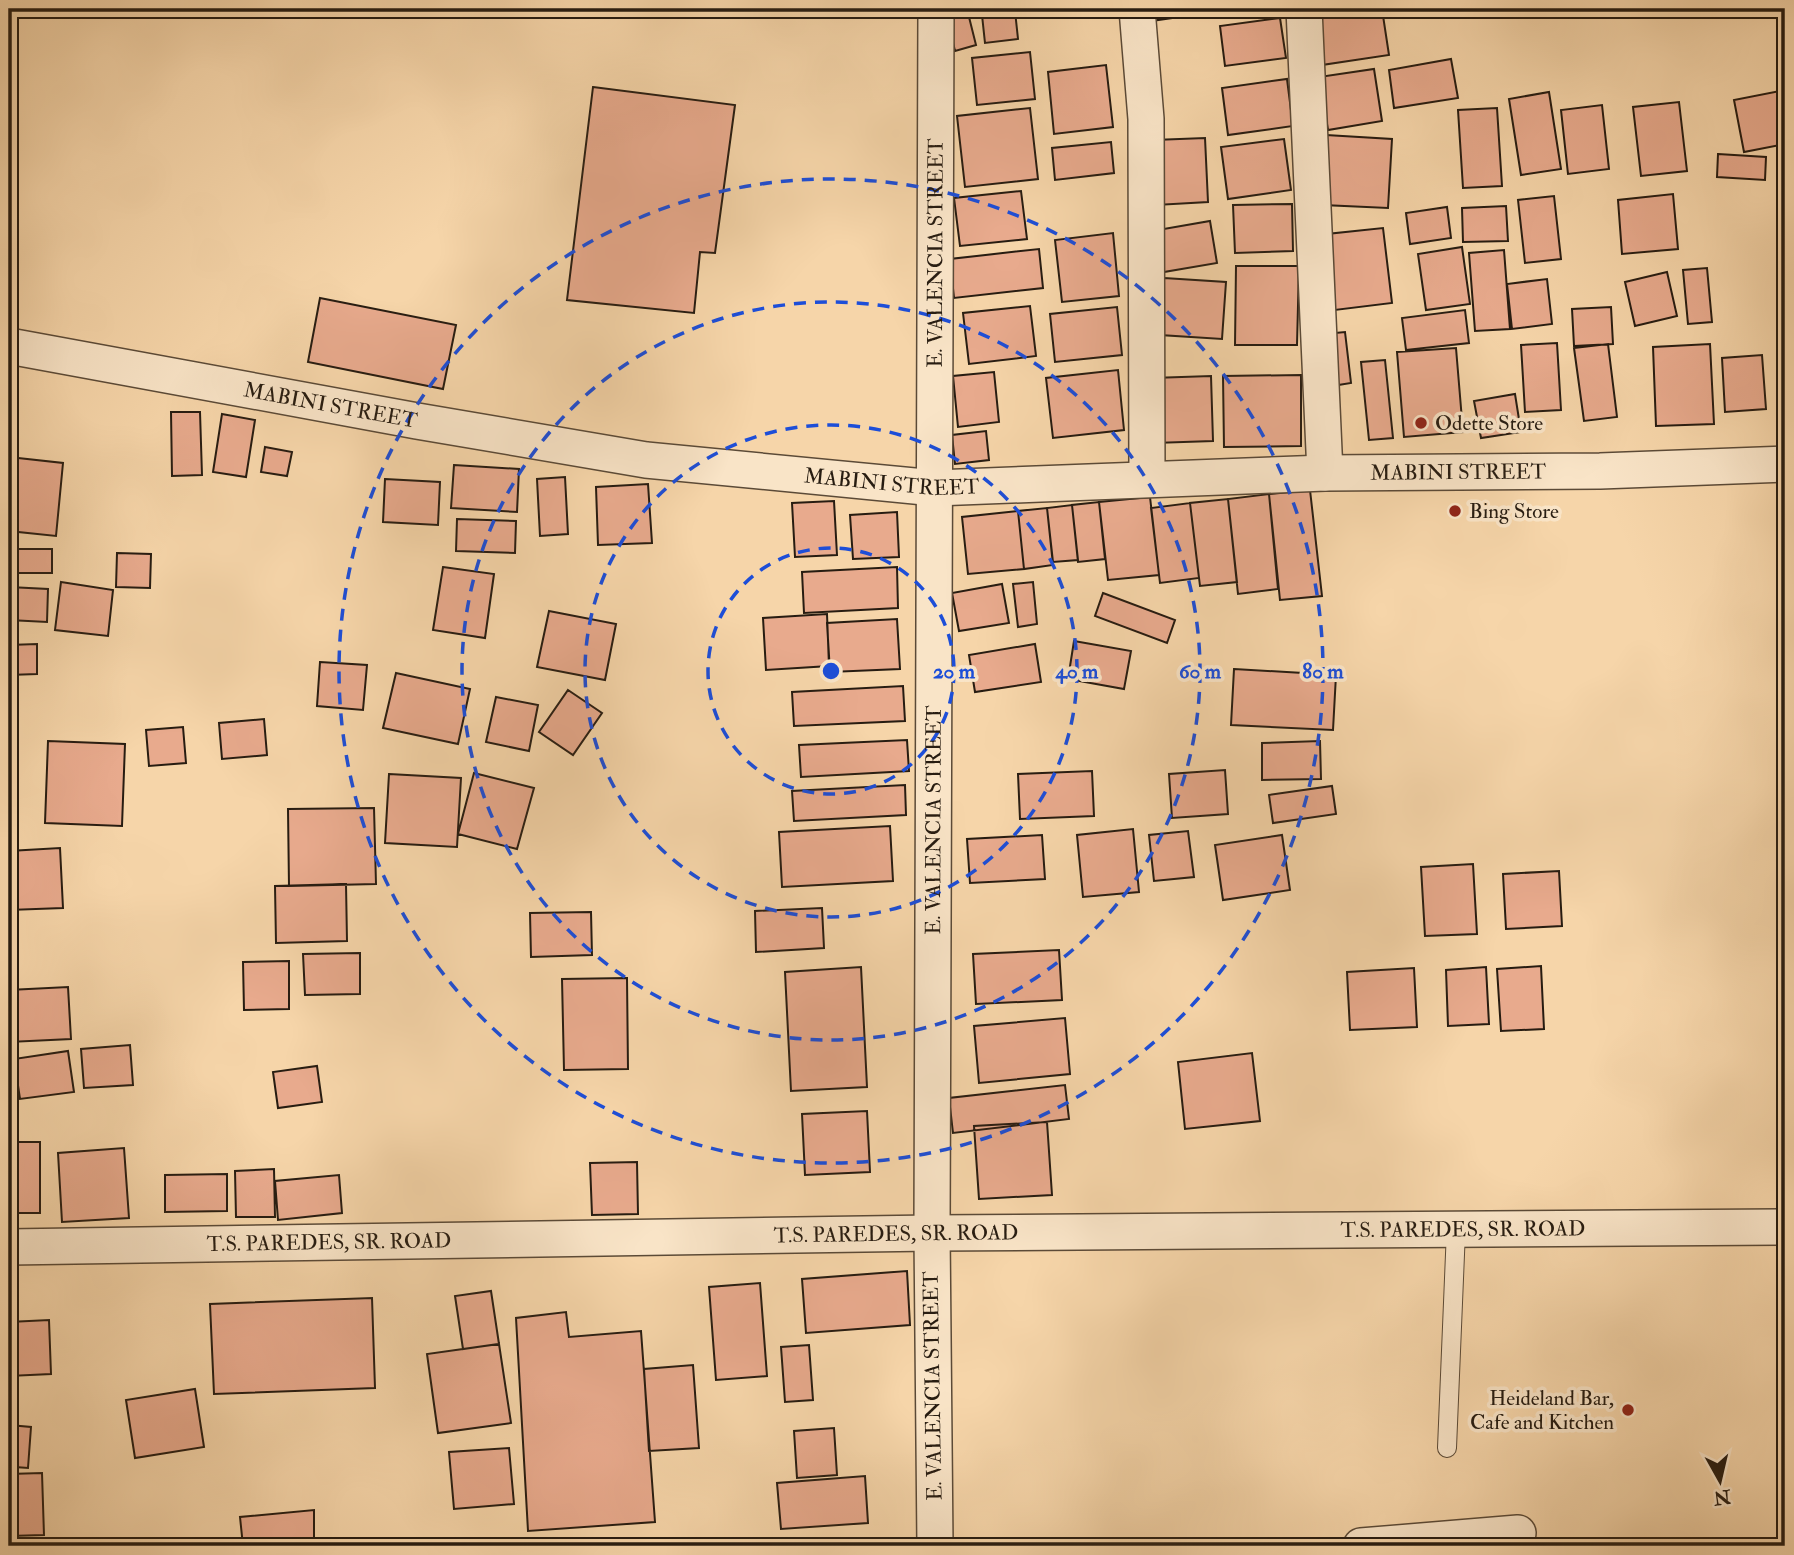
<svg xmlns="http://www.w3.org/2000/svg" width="1794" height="1555" font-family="'IM FELL Double Pica',serif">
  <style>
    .building { fill: #e8aa8d; stroke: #271c11; stroke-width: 2 }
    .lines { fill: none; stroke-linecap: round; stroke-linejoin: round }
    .service-casing { stroke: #5b4a37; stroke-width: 20 }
    .minor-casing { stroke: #5b4a37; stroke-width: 38 }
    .service { stroke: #f9e4c7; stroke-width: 18 }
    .minor { stroke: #f9e4c7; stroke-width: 35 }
    .ring { fill: none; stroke: #1d4ed8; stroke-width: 3.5; stroke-dasharray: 12 9 }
    .poi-dot { fill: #8f2418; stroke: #f9e4c7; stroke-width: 2.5 }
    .labels { text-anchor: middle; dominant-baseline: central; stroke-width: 7; stroke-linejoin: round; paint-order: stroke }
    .street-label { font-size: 21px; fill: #271c11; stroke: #f9e4c7 }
    .poi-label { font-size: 21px; fill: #271c11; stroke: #f9e4c7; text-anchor: start }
    .centre { fill: #1d4ed8; stroke: #f9e4c7; stroke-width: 3.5 }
    .ring-label { font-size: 21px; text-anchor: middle; font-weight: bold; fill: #1d4ed8; stroke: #f9e4c7; stroke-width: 7; stroke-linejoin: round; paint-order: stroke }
  </style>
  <rect width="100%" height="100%" fill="#f6d5a9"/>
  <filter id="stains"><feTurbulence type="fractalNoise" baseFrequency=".00286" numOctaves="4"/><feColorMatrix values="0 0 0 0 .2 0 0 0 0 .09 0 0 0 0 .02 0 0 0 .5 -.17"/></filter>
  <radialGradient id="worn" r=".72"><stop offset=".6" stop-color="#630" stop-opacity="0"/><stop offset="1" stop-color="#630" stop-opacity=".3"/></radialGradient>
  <path class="building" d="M968,9H1036V10L968,13Z
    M1157,9H1213L1214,12L1158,20Z
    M1338,9H1382L1389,55L1315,66L1307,14Z
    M1015,11L1018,39L985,43L982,15Z
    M968,13L976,45L955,51L947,18Z
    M1280,18L1286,58L1225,66L1220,26Z
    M1030,52L1035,99L977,105L972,58Z
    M1451,59L1458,98L1394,108L1389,70Z
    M1106,65L1113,127L1054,134L1048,72Z
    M1374,69L1382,121L1328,130L1319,77Z
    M1287,79L1293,126L1228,135L1222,88Z
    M593,87L735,105L715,253L700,252L694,313L567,300Z
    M1785,90V144L1744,152L1734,100Z
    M1549,92L1561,169L1521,175L1509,99Z
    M1679,102L1687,171L1641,176L1633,107Z
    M1602,105L1609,169L1568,174L1561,110Z
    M1030,108L1038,179L965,187L957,116Z
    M1497,108L1502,186L1463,188L1458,110Z
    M1326,135L1392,139L1388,208L1323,205Z
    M1205,138L1208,202L1156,205L1154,140Z
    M1284,139L1291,190L1228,199L1221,147Z
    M1111,142L1114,173L1055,180L1052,148Z
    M1718,154L1766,157L1765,180L1717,177Z
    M1021,191L1027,239L960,246L954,198Z
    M1673,194L1678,249L1622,254L1618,200Z
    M1554,196L1561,259L1525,263L1518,200Z
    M1292,204L1293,251L1235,253L1233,205Z
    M1506,206L1508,241L1463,242L1462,208Z
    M1447,207L1451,238L1410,244L1406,213Z
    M1210,221L1217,263L1158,273L1152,231Z
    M1383,228L1392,303L1335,310L1327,234Z
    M1113,233L1119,296L1062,302L1055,240Z
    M1462,247L1470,304L1426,310L1418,254Z
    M1039,249L1043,288L954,298L950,259Z
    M1504,250L1510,329L1475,331L1469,253Z
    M1236,266H1299L1297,345H1235Z
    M1707,268L1712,322L1688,324L1683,270Z
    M1667,272L1677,316L1635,326L1625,282Z
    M1164,278L1226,282L1222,339L1160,335Z
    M1547,279L1552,324L1512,329L1507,284Z
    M320,298L456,325L443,389L308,362Z
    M1030,306L1036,356L969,364L963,313Z
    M1117,307L1122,355L1055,362L1050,314Z
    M1611,307L1613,344L1574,346L1572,309Z
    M1465,310L1469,343L1406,350L1402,318Z
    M1345,332L1351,383L1332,386L1325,334Z
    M1557,343L1561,410L1525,412L1521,345Z
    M1608,344L1617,417L1584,421L1574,348Z
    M1710,344L1714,424L1656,426L1653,347Z
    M1456,348L1463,432L1404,437L1397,352Z
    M1762,355L1766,409L1725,412L1722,358Z
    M1385,360L1393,438L1369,440L1361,362Z
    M1118,370L1124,430L1053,438L1046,378Z
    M994,372L999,422L958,427L953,376Z
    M1301,375V446L1224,447L1223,376Z
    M1211,376L1213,441L1154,443L1152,378Z
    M1515,394L1521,432L1481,438L1474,401Z
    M171,412H200L202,475L172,476Z
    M222,414L255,420L246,477L213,472Z
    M986,431L989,460L955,464L952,435Z
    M265,447L292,452L287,476L261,472Z
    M9,457L63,463L56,536L9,531Z
    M454,465L519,469L517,512L451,508Z
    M565,477L568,534L540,536L537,479Z
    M385,479L440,482L438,525L383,522Z
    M648,484L652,543L598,545L596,487Z
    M1310,490L1322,596L1280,600L1269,494Z
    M1269,494L1278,589L1238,594L1228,499Z
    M1150,497L1159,575L1108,580L1099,502Z
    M1228,499L1237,582L1200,586L1190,503Z
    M834,501L837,555L795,557L792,503Z
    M1099,502L1105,559L1078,562L1072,505Z
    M1190,503L1199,578L1160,583L1151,508Z
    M1072,505L1078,560L1053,562L1047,508Z
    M1047,508L1053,565L1024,569L1018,511Z
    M1018,511L1024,569L968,574L962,517Z
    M897,512L899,557L853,559L850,515Z
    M457,519L516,521L515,553L456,551Z
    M9,549H52V573H9Z
    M117,553L151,554L150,588L116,587Z
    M443,567L494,574L485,638L433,630Z
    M897,567L898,608L804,613L802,572Z
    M61,582L113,590L108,636L55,630Z
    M1033,582L1037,624L1018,627L1013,584Z
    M1002,584L1009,623L959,631L952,593Z
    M9,587L48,589L47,622L9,620Z
    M1103,593L1175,620L1167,643L1095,616Z
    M549,611L616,624L605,680L537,667Z
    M827,614L829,666L766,670L763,618Z
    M897,619L900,669L830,672L827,623Z
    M1074,641L1131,651L1124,689L1068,679Z
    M37,644V674L9,675V645Z
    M1035,644L1041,682L975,692L969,655Z
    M320,662L367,665L363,710L317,706Z
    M1234,669L1336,675L1333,730L1231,725Z
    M396,673L470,689L458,744L383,728Z
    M903,686L905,721L794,726L792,692Z
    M568,690L602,713L573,755L539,732Z
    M496,697L538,705L529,751L486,742Z
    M264,719L267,755L222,759L219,723Z
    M183,727L186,763L149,766L146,730Z
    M907,740L909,771L801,777L799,745Z
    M48,741L125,744L122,826L45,823Z
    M1320,741L1321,779L1262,780V743Z
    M1225,770L1228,814L1172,818L1169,774Z
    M1092,771L1094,816L1020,819L1018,774Z
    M474,773L534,788L517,849L458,834Z
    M389,774L461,778L457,847L385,843Z
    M905,785L906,815L794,821L792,791Z
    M1332,786L1336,814L1273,823L1269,795Z
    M374,808L376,884L289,886L288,809Z
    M890,826L893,881L782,887L779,832Z
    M1133,829L1139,892L1083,897L1077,835Z
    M1188,831L1194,877L1154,881L1149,835Z
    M1042,835L1045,879L970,883L967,839Z
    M1282,835L1290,890L1223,900L1215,845Z
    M60,848L63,908L9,910V851Z
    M1473,864L1477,934L1425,936L1421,867Z
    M1559,871L1562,926L1506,929L1503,874Z
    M346,884L347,941L276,943L275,886Z
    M822,908L824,948L756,952L755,911Z
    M591,912L592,955L531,957L530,913Z
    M1059,950L1062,1000L976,1004L973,954Z
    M360,953V994L305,995L303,954Z
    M289,961V1009L244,1010L243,962Z
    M1541,966L1544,1029L1501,1031L1497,969Z
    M861,967L867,1087L791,1091L785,972Z
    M1486,967L1489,1024L1448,1026L1446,970Z
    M1414,968L1417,1027L1350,1030L1347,972Z
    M627,978L628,1069L564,1070L562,979Z
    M68,987L71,1039L9,1042V990Z
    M1065,1018L1070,1074L979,1083L974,1026Z
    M130,1045L133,1085L84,1088L81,1049Z
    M68,1051L74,1092L20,1099L14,1059Z
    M1252,1053L1260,1121L1185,1129L1178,1062Z
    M317,1066L322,1102L278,1108L273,1072Z
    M1065,1085L1069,1119L953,1133L949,1098Z
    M867,1111L870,1172L805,1175L802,1114Z
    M1047,1122L1052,1195L979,1199L974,1126Z
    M9,1142H40V1213H9Z
    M124,1148L129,1218L62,1222L58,1153Z
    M637,1162L638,1214L592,1215L590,1163Z
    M274,1169L275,1217H236L235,1171Z
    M227,1174V1211L165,1212V1175Z
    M339,1175L342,1213L278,1220L275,1181Z
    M907,1271L910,1325L806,1333L802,1279Z
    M760,1283L767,1376L716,1380L709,1287Z
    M491,1291L499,1344L463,1349L455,1296Z
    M372,1298L375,1388L214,1394L210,1304Z
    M566,1312L569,1337L641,1331L655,1522L528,1531L516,1318Z
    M49,1320L51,1374L9,1376V1322Z
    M499,1344L511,1423L438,1433L427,1354Z
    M809,1345L813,1400L785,1402L781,1347Z
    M693,1365L699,1448L649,1451L644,1369Z
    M195,1389L204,1447L135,1458L126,1400Z
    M9,1425L31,1427L28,1468L15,1467V1455L9,1454Z
    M834,1428L837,1475L797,1478L794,1431Z
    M509,1448L514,1504L454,1509L449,1452Z
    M42,1473L44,1535L9,1536V1474Z
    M865,1476L868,1523L781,1529L777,1483Z
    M314,1510V1546H243L240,1517Z
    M854,1538L855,1546L768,1545Z"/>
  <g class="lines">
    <g class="service-casing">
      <path id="service" d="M1447,1448L1456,1230"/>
    </g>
    <g class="minor-casing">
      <g id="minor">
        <path d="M1137,9L1146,119L1147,478"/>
        <path d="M1304,9L1325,473"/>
        <path id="s1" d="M9,346L417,421L646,460L935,488L1325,473L1600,471L1785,464"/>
        <path id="s2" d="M9,1247L932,1233L1785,1227"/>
        <path id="s3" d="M935,1546L932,1233L936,9"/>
        <path d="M1361,1546L1518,1533"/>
      </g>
    </g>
    <use href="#service" class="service"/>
    <use href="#minor" class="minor"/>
  </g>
  <g class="ring">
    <circle cx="831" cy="671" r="123"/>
    <circle cx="831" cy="671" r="246"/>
    <circle cx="831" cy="671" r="369"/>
    <circle cx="831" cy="671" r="492"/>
  </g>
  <g class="poi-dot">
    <circle cx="1421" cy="423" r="7"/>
    <circle cx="1455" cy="511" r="7"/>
    <circle cx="1628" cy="1410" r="7"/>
  </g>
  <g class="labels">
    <g class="street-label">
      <text stroke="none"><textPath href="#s3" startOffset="1293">E. VALENCIA STREET</textPath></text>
      <text stroke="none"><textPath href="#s1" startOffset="327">MABINI STREET</textPath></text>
      <text stroke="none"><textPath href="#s1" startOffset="1461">MABINI STREET</textPath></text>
      <text stroke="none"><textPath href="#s1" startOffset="894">MABINI STREET</textPath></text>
      <text stroke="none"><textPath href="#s3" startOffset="726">E. VALENCIA STREET</textPath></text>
      <text stroke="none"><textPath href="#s2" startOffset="1454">T.S. PAREDES, SR. ROAD</textPath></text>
      <text stroke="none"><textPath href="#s2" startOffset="887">T.S. PAREDES, SR. ROAD</textPath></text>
      <text stroke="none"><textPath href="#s2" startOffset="320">T.S. PAREDES, SR. ROAD</textPath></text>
      <text transform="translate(933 1386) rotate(-91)">E. VALENCIA STREET</text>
    </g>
    <g class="poi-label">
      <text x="1435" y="423">Odette Store</text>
      <text x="1469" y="511">Bing Store</text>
      <text x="1614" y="1398" text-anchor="end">Heideland Bar,<tspan x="1614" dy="24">Cafe and Kitchen</tspan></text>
    </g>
  </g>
  <circle cx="831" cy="671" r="10" class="centre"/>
  <g class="ring-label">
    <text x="954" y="678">20 m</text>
    <text x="1077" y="678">40 m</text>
    <text x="1200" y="678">60 m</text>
    <text x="1323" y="678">80 m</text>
  </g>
  <rect width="1794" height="1555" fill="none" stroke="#f6d5a9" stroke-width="35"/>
  <rect x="10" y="10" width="1773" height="1534" fill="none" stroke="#271c11" stroke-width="3.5"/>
  <rect x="18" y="18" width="1759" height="1520" fill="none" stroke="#271c11" stroke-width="2"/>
  <g transform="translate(1720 1481) rotate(172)" stroke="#f9e4c7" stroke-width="5" paint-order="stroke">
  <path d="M0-5L12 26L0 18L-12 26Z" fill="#271c11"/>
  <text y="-10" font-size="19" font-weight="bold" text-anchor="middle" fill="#271c11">N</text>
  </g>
  <rect width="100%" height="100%" filter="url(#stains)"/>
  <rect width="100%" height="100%" fill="url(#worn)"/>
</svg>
